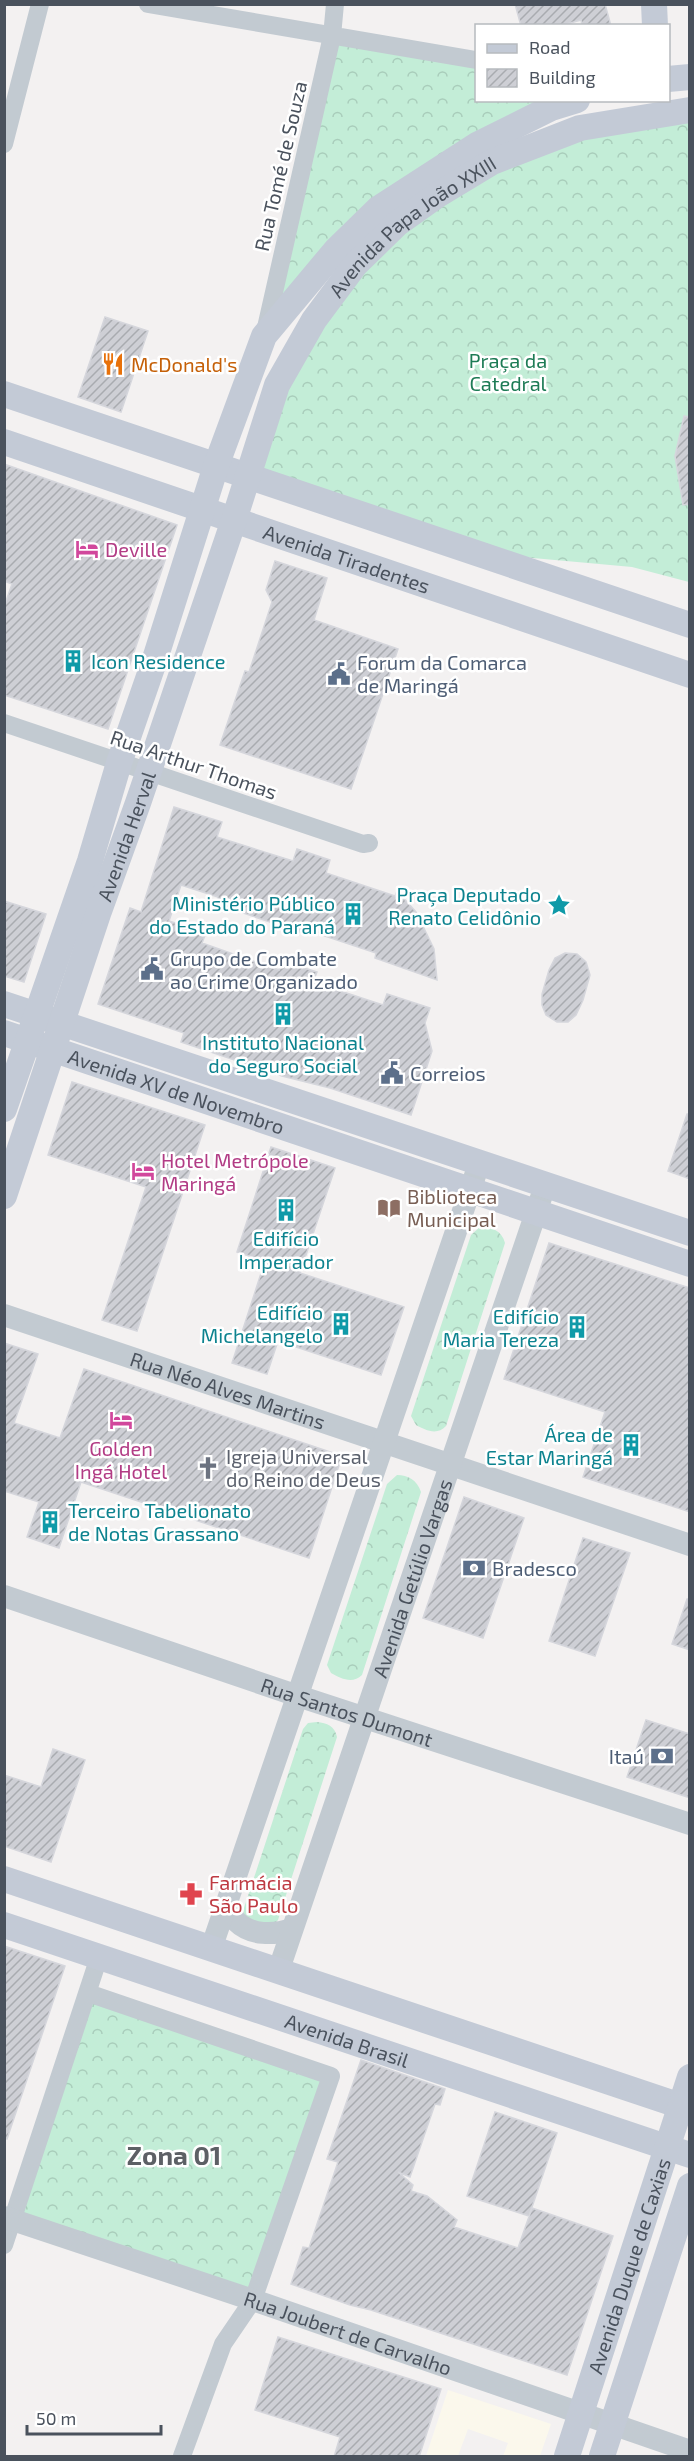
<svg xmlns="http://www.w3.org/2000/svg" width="694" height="2461" font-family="'Exo 2',sans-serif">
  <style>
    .commercial { fill: #fbf8ec }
    .forest { fill: url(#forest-crowns) }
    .building { fill: url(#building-hatch); stroke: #d5d6dc; stroke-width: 1.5 }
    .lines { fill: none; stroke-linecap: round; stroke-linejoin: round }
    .minor { stroke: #c2cad1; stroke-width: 18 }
    .tertiary { stroke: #c2cad1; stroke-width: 22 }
    .secondary { stroke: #c3cad6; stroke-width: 26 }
    .labels { text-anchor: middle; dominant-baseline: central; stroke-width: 5; stroke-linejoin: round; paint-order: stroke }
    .street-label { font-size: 20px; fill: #4a525d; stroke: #fff }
    .park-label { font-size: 20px; fill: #1d7b55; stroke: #fff }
    .food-label { font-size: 20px; fill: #c56008; stroke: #fff; text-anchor: start }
    .hotel-label { font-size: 20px; fill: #b23c85; stroke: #fff; text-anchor: start }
    .culture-label { font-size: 20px; fill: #0d838f; stroke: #fff; text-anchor: end }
    .service-label { font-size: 20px; fill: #4e5e75; stroke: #fff; text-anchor: start }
    .education-label { font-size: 20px; fill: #785e54; stroke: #fff; text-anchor: start }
    .worship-label { font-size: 20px; fill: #5b616d; stroke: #fff; text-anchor: start }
    .health-label { font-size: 20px; fill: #be3a42; stroke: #fff; text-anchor: start }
    .district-label { font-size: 26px; font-weight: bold; fill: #5d6065; stroke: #fff }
  </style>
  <defs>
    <pattern id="forest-crowns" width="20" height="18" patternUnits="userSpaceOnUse" patternTransform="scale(1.5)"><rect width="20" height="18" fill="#c3edd7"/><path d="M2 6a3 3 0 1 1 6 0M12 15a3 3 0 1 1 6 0" fill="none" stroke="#a9cdbb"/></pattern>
    <pattern id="building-hatch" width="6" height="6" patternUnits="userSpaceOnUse" patternTransform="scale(1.5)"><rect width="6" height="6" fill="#cecfd5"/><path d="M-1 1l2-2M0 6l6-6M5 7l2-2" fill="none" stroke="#a9abb0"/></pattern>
  </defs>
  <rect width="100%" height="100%" fill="#f3f1f1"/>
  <path class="commercial" d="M448,2390L551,2424L540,2456H503L508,2443L468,2429L458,2456H426Z"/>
  <path class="forest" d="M332,36L476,60V100L555,101L424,178L264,336Z
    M689,110V582L632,567L477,553L246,477L277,385L355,265L492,162Z
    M481,1226C492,1227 502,1231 505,1243L446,1426C437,1436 425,1430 416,1425L411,1416L471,1235Z
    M397,1475C408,1475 417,1480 421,1492L362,1675C353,1684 341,1679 331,1673L327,1665L387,1484Z
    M317,1722C327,1723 335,1726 337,1737L278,1920C268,1931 256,1922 245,1917L243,1911L303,1729L308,1723Z
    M88,1993L331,2076L253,2300L13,2220Z"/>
  <path class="building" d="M515,4H605L611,26H582L581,20L560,26H521Z
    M105,317L148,331L121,412L78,397Z
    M684,416L690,417V504L683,505L675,456Z
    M4,464L177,525L108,729L4,695V607L12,584L4,581Z
    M275,561L327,578L314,620L398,649L351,789L220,745L245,671L249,672L272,602L266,590Z
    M174,807L222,822L217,837L293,861L297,849L330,860L326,873L395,896L397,891L416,912L434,949L437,980L375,958L376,953L307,930L306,934L216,904L218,897L181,885L169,921L206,933L202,943L279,970L282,961L317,972L313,982L383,1005L387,994L430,1008L425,1023L432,1051L411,1115L330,1088L282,1076L181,1042L184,1033L98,1004L130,908L141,912Z
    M4,901L46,914L24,982L4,976Z
    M565,953L577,954L586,962L590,975L583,1000L576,1015L568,1022H557L546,1015L542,1005V994L549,970L555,958Z
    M72,1082L205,1125L137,1331L102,1320L146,1187L48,1155Z
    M687,1114H690V1179L668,1171Z
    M271,1147L335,1168L300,1273L404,1307L381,1375L278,1341L267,1374L232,1363L265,1261L237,1252Z
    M549,1243L690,1288V1512L583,1477L605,1412L504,1379Z
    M4,1343L38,1354L14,1423L60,1438L84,1369L342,1456L309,1558L81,1482L59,1548L27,1537L39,1502L4,1491Z
    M464,1497L524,1518L483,1638L423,1618Z
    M583,1538L630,1553L595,1656L549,1641Z
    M687,1599H690V1650L672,1644Z
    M646,1720L690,1734V1798L627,1777Z
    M53,1749L85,1760L51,1862L4,1846V1775L41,1787Z
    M4,1946L65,1966L7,2139L4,2138Z
    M361,2060L445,2089L440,2105L435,2104L410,2177L398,2172L413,2185L411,2191L427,2196L457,2220L454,2227L518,2248L532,2208L613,2236L567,2375L371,2310L350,2305L291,2284L303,2247L309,2248L338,2162L327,2159Z
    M495,2112L557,2133L529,2216L467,2196Z
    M278,2337L441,2389L419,2457H334L340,2437L255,2410Z"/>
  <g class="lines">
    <path class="minor" d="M148,4L476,60
      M4,144L40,4
      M265,332L332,36L335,4
      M4,723L363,844L369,843
      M88,1993L331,2076L253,2300L223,2344L182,2456
      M4,2245L99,1957"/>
    <g class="tertiary">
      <path id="s1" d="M4,1315L690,1545"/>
      <path id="s2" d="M4,1596L298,1696L690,1824"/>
      <path d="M227,1904C230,1909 232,1917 236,1921C251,1936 274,1935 292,1929"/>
      <path d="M211,1949L479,1164"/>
      <path id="s3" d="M278,1972L545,1186"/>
      <path id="s4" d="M4,2217L253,2300L690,2451"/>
    </g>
    <g class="secondary">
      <path d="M654,4L655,26"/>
      <path d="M668,79L690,77"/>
      <path d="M4,394L690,625"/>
      <path id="s5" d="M4,442L690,675"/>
      <path d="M4,1004L690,1233"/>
      <path id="s6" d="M4,1033L690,1264"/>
      <path d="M4,1109L90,861L119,763L155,659L216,466L264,336L336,250L378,209L477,145L551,108L577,100"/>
      <path id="s7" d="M4,1196L99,911L138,803L234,520L277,385L314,320L355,265L397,224L439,194L492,162L580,128L690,110"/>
      <path d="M4,1879L690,2109"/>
      <path id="s8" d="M4,1925L690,2155"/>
      <path id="s9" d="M567,2456L690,2077"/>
      <path d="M602,2456L690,2186"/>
    </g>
  </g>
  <defs>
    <g id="restaurant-bare" transform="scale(1.8)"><path d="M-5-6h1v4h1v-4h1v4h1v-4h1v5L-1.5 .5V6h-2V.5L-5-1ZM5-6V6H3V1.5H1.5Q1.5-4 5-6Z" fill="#e8710a" stroke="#fff" stroke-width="2.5" paint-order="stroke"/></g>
    <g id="hotel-bare" transform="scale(1.8)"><path d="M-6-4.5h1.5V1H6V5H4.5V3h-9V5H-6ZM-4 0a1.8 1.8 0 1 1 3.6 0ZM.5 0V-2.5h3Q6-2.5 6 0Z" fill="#d1479c" stroke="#fff" stroke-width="2.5" paint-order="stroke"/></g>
    <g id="building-bare" transform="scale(1.8)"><path d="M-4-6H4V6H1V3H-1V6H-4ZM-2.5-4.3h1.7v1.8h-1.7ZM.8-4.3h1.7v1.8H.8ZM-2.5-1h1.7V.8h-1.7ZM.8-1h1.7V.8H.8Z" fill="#0f9aa8" stroke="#fff" stroke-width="2.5" paint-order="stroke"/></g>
    <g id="civic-bare" transform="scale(1.8)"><path d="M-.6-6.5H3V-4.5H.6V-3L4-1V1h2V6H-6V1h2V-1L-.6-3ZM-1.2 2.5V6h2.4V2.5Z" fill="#5c6f8a" stroke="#fff" stroke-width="2.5" paint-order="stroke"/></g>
    <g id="sight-bare" transform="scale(1.8)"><path d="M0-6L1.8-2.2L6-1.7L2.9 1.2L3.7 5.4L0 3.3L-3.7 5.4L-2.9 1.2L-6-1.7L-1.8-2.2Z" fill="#0f9aa8" stroke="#fff" stroke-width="2.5" paint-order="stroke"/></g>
    <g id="library-bare" transform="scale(1.8)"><path d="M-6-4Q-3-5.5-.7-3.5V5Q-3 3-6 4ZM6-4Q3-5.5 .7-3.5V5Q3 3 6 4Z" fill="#8d6e63" stroke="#fff" stroke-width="2.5" paint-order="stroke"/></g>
    <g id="church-bare" transform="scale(1.8)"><path d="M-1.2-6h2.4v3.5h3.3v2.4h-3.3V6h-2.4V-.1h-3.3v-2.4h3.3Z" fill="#6b7280" stroke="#fff" stroke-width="2.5" paint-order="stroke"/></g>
    <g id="bank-bare" transform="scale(1.8)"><path d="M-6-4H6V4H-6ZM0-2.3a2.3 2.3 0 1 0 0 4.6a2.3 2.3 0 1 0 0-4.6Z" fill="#5c6f8a" stroke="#fff" stroke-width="2.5" paint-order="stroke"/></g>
    <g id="pharmacy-bare" transform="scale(1.8)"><path d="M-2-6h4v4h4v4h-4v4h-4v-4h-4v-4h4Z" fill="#e0444e" stroke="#fff" stroke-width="2.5" paint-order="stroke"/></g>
  </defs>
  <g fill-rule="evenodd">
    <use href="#restaurant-bare" x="113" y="364"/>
    <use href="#hotel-bare" x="87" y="549"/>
    <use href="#building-bare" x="73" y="661"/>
    <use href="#civic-bare" x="339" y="674"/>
    <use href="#sight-bare" x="559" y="905"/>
    <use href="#building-bare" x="353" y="914"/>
    <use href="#civic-bare" x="152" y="969"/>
    <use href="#building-bare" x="283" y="1014"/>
    <use href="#civic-bare" x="392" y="1073"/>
    <use href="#hotel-bare" x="143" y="1171"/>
    <use href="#library-bare" x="389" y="1208"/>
    <use href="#building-bare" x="286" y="1210"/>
    <use href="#building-bare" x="341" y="1324"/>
    <use href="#building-bare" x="577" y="1327"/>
    <use href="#hotel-bare" x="121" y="1420"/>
    <use href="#building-bare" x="631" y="1445"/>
    <use href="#church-bare" x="208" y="1468"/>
    <use href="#building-bare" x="50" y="1522"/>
    <use href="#bank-bare" x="474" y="1568"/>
    <use href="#bank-bare" x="662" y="1756"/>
    <use href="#pharmacy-bare" x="191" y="1894"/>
  </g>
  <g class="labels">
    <g class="street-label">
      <text transform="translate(280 166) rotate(-77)">Rua Tomé de Souza</text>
      <text stroke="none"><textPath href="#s7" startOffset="1068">Avenida Papa João XXIII</textPath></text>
      <text stroke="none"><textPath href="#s5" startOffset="362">Avenida Tiradentes</textPath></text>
      <text transform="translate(194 764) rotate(19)">Rua Arthur Thomas</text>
      <text stroke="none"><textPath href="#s7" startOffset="380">Avenida Herval</textPath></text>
      <text stroke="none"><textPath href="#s6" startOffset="182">Avenida XV de Novembro</textPath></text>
      <text stroke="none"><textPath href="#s1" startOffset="236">Rua Néo Alves Martins</textPath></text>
      <text stroke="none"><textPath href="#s3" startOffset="416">Avenida Getúlio Vargas</textPath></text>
      <text stroke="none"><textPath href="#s2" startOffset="362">Rua Santos Dumont</textPath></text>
      <text stroke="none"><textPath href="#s8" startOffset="362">Avenida Brasil</textPath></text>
      <text stroke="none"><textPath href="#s9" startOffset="200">Avenida Duque de Caxias</textPath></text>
      <text stroke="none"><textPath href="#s4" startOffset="363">Rua Joubert de Carvalho</textPath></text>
    </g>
    <g class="park-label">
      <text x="508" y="360">Praça da<tspan x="508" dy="23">Catedral</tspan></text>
    </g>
    <g class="food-label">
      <text x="131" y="364">McDonald's</text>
    </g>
    <g class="hotel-label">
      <text x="105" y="549">Deville</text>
      <text x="161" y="1160">Hotel Metrópole<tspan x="161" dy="23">Maringá</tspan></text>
      <text x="121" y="1448" text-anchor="middle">Golden<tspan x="121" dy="23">Ingá Hotel</tspan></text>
    </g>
    <g class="culture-label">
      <text x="91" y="661" text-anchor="start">Icon Residence</text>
      <text x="541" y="894">Praça Deputado<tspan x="541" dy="23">Renato Celidônio</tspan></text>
      <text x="335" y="903">Ministério Público<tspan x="335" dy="23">do Estado do Paraná</tspan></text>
      <text x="283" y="1042" text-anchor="middle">Instituto Nacional<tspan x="283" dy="23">do Seguro Social</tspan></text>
      <text x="286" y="1238" text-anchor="middle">Edifício<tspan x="286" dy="23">Imperador</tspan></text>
      <text x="323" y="1312">Edifício<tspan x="323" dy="23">Michelangelo</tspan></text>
      <text x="559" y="1316">Edifício<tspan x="559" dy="23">Maria Tereza</tspan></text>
      <text x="613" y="1434">Área de<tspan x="613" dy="23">Estar Maringá</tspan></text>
      <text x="68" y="1510" text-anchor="start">Terceiro Tabelionato<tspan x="68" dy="23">de Notas Grassano</tspan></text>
    </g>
    <g class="service-label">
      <text x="357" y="662">Forum da Comarca<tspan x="357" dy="23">de Maringá</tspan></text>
      <text x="170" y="958">Grupo de Combate<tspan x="170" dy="23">ao Crime Organizado</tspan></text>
      <text x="410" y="1073">Correios</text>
      <text x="492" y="1568">Bradesco</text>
      <text x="644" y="1756" text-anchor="end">Itaú</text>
    </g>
    <g class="education-label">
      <text x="407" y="1196">Biblioteca<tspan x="407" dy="23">Municipal</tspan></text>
    </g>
    <g class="worship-label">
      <text x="226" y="1456">Igreja Universal<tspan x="226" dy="23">do Reino de Deus</tspan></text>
    </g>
    <g class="health-label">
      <text x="209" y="1882">Farmácia<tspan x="209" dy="23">São Paulo</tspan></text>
    </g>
    <g class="district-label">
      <text x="174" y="2154">Zona 01</text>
    </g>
  </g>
  <rect width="694" height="2461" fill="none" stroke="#4a525d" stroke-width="12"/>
  <rect x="475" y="24" width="195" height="78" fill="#ffffff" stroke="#b7babe" stroke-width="1.5"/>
  <rect x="487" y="44" width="30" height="9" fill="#c3cad6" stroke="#b7babe" stroke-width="1.5"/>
  <text x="529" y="54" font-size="18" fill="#4a525d">Road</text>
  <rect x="487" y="69" width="30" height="18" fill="url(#building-hatch)" stroke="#b7babe" stroke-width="1.5"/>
  <text x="529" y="84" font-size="18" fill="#4a525d">Building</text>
  <path d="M27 2425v9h134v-9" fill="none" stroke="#4a525d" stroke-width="3"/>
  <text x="36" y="2425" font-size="18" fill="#4a525d" stroke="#ffffff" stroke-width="4.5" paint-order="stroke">50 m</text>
</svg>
